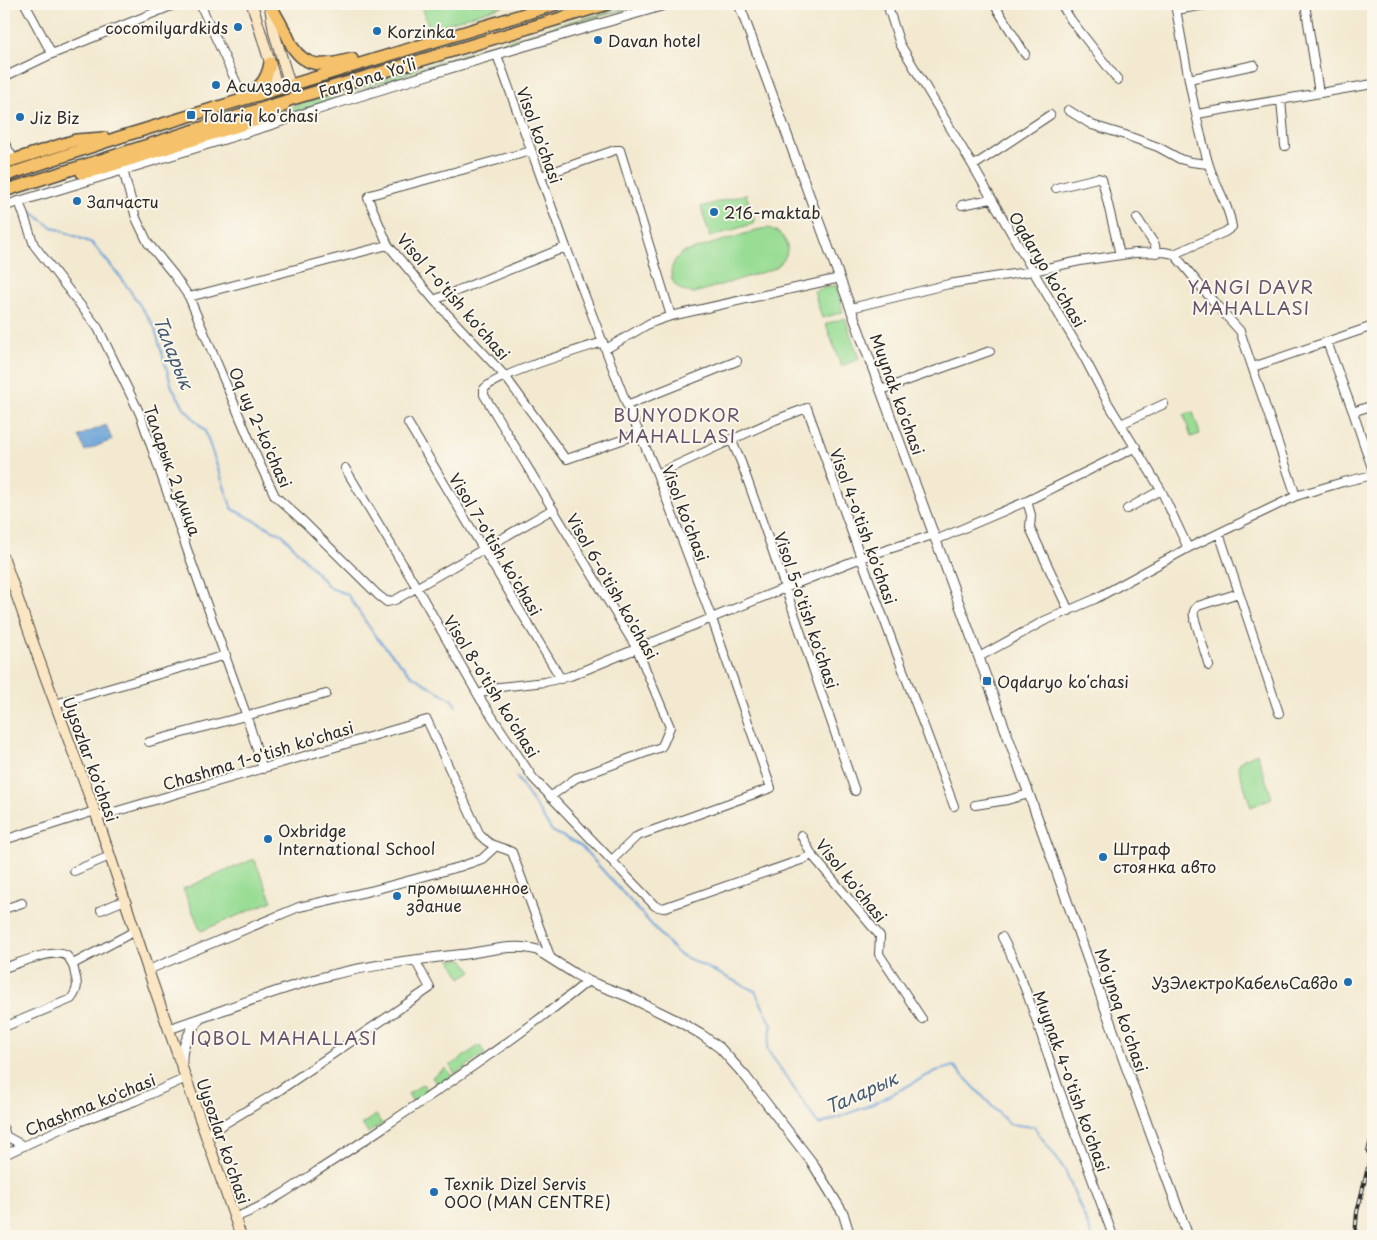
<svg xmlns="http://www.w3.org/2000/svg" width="1377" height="1240" font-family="'Playpen Sans',sans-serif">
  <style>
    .green { fill: #99dd95; stroke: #628460 }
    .water { fill: #68a1d7; stroke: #4a6681 }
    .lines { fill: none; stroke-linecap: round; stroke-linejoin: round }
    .stream { stroke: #68a1d7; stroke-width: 2 }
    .minor-casing { stroke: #494844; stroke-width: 10 }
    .tertiary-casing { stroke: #494844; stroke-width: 11 }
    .secondary-casing { stroke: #494844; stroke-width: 12 }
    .primary-casing { stroke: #494844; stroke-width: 14 }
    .minor { stroke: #fff; stroke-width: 8 }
    .tertiary { stroke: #fff; stroke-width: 9 }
    .secondary { stroke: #fbe6c4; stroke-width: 10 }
    .primary { stroke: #f5c16b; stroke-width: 11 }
    .rail-casing { stroke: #2b2b2b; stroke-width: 4 }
    .rail { stroke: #fbf7ec; stroke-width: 2; stroke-dasharray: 5.5; stroke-linecap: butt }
    .poi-dot { fill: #1f6fb2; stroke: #fbf7ec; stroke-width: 2 }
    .labels { text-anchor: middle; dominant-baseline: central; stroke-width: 4; stroke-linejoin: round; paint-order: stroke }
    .poi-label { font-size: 16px; fill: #2b2b2b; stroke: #fbf7ec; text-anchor: start }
    .street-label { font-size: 16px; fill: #2b2b2b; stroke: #fbf7ec }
    .neighbourhood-label { font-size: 18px; letter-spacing: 1px; fill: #65546b; stroke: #fbf7ec }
    .water-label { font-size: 18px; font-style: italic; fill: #435a70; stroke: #fbf7ec }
  </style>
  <rect width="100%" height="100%" fill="#fbf7ec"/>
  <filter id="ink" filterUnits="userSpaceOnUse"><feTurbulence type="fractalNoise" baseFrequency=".02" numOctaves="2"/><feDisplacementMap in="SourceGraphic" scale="10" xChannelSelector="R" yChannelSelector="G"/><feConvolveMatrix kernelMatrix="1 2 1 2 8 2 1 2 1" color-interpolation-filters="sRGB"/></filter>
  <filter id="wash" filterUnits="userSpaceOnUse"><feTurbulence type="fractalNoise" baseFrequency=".0096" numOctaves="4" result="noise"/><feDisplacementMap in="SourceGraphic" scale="20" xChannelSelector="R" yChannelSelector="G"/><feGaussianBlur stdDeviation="1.12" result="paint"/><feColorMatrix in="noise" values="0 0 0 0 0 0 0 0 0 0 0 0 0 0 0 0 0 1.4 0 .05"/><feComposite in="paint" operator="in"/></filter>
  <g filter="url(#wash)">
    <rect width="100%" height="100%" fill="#f3e9d0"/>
    <path class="green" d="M421,4H502L503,6L429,29Z
      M644,4H650L568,24L345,94L276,119L286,109L291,107L568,22Z
      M746,194L755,223L710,237L701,207Z
      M768,228C791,234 794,257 773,269L694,293C670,292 663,268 682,253L761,229Z
      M836,285L843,312L822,318L814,291Z
      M845,318L859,359L841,366L826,324Z
      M1193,412L1200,434L1191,437L1184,415Z
      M1257,753L1272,798L1251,807L1238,766L1242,760Z
      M254,859L272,901L201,931L183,889Z
      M463,959L472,971L461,978L450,960Z
      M480,1045L485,1054L455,1074L450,1066Z
      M446,1068L452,1077L438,1086L432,1077Z
      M423,1084L429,1093L414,1103L408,1094Z
      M376,1115L382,1124L368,1133L362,1124Z"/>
    <path class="water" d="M106,425L112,440L85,451L79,436Z"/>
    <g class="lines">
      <path class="stream" d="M32,212L50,226L92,243L122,279L154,326L172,387L185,409L205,431L232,509L283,535L330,588L347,594L376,637L411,675L451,699L456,706
        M516,776L552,831L581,846L677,953L755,991L772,1025L767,1049L819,1125L873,1104L936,1071L954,1066L1009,1124L1034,1127L1065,1170L1092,1236"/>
    </g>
  </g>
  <g filter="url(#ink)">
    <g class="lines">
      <g class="minor-casing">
        <path id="minor" d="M25,4L52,54
          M200,4L244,99
          M887,4L900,44L973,166L1033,271L1084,357L1108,403L1161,490L1188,548
          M994,4L1025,54
          M1061,4L1071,20L1118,80
          M1305,4L1319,93
          M1176,10L1211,4
          M497,55L566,247L627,405L657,474L712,619L771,788L640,835L636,837L612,860
          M4,77L52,54L176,4
          M1189,79L1254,65
          M1281,100L1285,146
          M1068,110L1092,125L1125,135L1158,147L1180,159L1191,162L1208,164
          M1197,114L1373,84
          M4,142L14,160
          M531,151L370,195L368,198L388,245L434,300L505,376L564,457L567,459L639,434
          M973,166L1050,115
          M123,170L136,218L148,243L174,275L189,297L258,460L275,496L305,523L378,595L387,602L395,600L553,509
          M541,176L615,150H620L671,316
          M1056,188L1097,178L1102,179L1120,255
          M19,201L34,245L98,328L140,414L190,558L246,714L263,769
          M962,205L991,199
          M1137,218L1155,245L1156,253
          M1174,254L1225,232L1232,227C1229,204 1214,184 1208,162C1193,110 1185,57 1175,4
          M189,297L388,245
          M434,300L566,247
          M851,308L949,284L1033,271L1080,261L1135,253L1164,252L1174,254L1213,301L1240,331L1296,496
          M1327,342L1353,412L1373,471
          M606,349L650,323L671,316L840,278
          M1253,367L1373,326
          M881,390L990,351
          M627,405L737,361
          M1353,412L1373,405
          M408,423L561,679
          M1121,424L1164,404
          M731,439L741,462L772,549L855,791
          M345,468L417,588L481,700L533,778L655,906L663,908L801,860L812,855
          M657,474L775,420L807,408L861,558L954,806
          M1027,501L1031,515L1030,528L1069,611
          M1127,509L1161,490
          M1219,533L1279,713
          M936,540L1027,501L1136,447
          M979,657L1044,621L1095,599L1188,548L1296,496L1343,482L1373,475
          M1209,666L1194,617C1193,612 1194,609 1198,606L1239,593
          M478,695L491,688L545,682L570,676L785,588L861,558L933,535
          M55,704L226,655
          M149,742L326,694
          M550,797L576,778L661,747L663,744L670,727L637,649L484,395V389C494,375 581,349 603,342
          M975,805L1007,800L1029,794
          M97,817L427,720L480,835C492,848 497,845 512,852L551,959
          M801,835L812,855L880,936L879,954L922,1019
          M4,840L95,811
          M74,871L110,856
          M4,909L22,903
          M101,910L125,900
          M1002,937C1027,984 1041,1036 1058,1086C1076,1136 1095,1186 1113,1236
          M73,964L135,931
          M4,968C17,964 55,947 67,956C72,961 74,968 75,974C78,984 78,990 71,999L4,1027
          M148,970L299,907L370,891L459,867L482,859L495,847
          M4,1129L6,1136L24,1146
          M205,1134L214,1130L274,1094L430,988L415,960
          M4,1155L60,1129L135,1101L186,1078
          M234,1218C264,1207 291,1189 317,1171C339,1157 362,1142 384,1127C453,1080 523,1034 588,981"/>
      </g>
      <g class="tertiary-casing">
        <path id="tertiary" d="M739,4L1029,794L1124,1061L1188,1236
          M4,206L270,125C402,81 535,43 668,4
          M169,1029C223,1011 276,989 331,975C375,964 421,959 466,954C487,951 516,943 537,950L575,974L588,981L627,996L680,1022L702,1035L720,1048L746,1077L811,1161L843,1213L850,1236
          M182,1064C181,1048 188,1032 199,1020"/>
      </g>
      <g class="secondary-casing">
        <path id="secondary" d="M252,4L278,89
          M270,7L274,32L290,85
          M4,559L38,657L97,817L148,970L241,1236"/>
      </g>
      <g class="primary-casing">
        <path id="primary" d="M270,4C274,12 279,20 283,28C287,34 289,40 292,46C307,71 329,65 352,59
          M248,96C261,85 267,80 270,63
          M4,163L76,140L104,138
          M82,173L97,170L267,117L284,105
          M4,176L120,137L557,4
          M4,191L289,100L608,4"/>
      </g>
      <use href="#minor" class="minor"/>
      <use href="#tertiary" class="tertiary"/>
      <use href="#secondary" class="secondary"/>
      <use href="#primary" class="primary"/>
      <g class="rail-casing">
        <path id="rail" d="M1368,1152L1373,1131
          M1355,1236L1357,1212L1373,1147"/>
      </g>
      <use href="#rail" class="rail"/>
    </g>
  </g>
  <g class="poi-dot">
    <circle cx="238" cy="27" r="5"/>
    <circle cx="377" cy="31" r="5"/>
    <circle cx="598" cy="40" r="5"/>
    <circle cx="216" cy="85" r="5"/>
    <rect x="186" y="110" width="10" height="10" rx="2.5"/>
    <circle cx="20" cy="117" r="5"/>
    <circle cx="77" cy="201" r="5"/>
    <circle cx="714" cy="212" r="5"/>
    <rect x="982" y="676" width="10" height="10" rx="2.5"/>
    <circle cx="268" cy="839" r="5"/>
    <circle cx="1103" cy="857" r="5"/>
    <circle cx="397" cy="896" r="5"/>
    <circle cx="1348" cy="982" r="5"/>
    <circle cx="434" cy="1192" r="5"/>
  </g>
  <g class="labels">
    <g class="poi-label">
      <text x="228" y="27" text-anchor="end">cocomilyardkids</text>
      <text x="387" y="31">Korzinka</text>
      <text x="608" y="40">Davan hotel</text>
      <text x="226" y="85">Асилзода</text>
      <text x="201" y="115">Tolariq ko'chasi</text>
      <text x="30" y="117">Jiz Biz</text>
      <text x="87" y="201">Запчасти</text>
      <text x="724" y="212">216-maktab</text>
      <text x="997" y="681">Oqdaryo koʻchasi</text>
      <text x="278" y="830">Oxbridge<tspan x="278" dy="18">International School</tspan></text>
      <text x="1113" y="848">Штраф<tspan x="1113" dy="18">стоянка авто</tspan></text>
      <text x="407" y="887">промышленное<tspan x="407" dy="18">здание</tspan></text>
      <text x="1338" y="982" text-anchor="end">УзЭлектроКабельСавдо</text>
      <text x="444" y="1183">Texnik Dizel Servis<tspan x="444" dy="18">OOO (MAN CENTRE)</tspan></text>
    </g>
    <g class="street-label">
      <text transform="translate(367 77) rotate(-17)">Farg'ona Yo'li</text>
      <text transform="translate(540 135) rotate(70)">Visol ko'chasi</text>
      <text transform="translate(1048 269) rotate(59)">Oqdaryo ko'chasi</text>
      <text transform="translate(454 296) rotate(49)">Visol 1-o'tish ko'chasi</text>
      <text transform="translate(898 394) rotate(70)">Muynak ko'chasi</text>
      <text transform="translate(261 427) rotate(66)">Oq uy 2-ko'chasi</text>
      <text transform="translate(173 470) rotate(70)">Таларык 2 улица</text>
      <text transform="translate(686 513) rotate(69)">Visol ko'chasi</text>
      <text transform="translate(864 526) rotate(70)">Visol 4-o'tish ko'chasi</text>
      <text transform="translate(496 544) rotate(59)">Visol 7-o'tish ko'chasi</text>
      <text transform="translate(613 586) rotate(60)">Visol 6-o'tish ko'chasi</text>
      <text transform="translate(807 610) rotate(71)">Visol 5-o'tish ko'chasi</text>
      <text transform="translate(492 686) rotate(58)">Visol 8-o'tish ko'chasi</text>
      <text transform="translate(258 755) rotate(-17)">Chashma 1-o'tish ko'chasi</text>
      <text transform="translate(91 759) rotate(70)">Uysozlar ko'chasi</text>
      <text transform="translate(852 880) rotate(51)">Visol ko'chasi</text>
      <text transform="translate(1122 1010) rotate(71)">Moʻynoq ko'chasi</text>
      <text transform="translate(1072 1081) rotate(70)">Muynak 4-o'tish ko'chasi</text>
      <text transform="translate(90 1104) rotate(-22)">Chashma ko'chasi</text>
      <text transform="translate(224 1141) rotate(71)">Uysozlar ko'chasi</text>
    </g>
    <g class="neighbourhood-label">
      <text x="1251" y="286">YANGI DAVR<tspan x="1251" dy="21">MAHALLASI</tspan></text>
      <text x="677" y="414">BUNYODKOR<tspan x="677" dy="21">MAHALLASI</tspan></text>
      <text x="284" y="1037">IQBOL MAHALLASI</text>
    </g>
    <g class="water-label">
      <text transform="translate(174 352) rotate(68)">Таларык</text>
      <text transform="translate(861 1092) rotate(-24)">Таларык</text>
    </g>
  </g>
  <rect width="1377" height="1240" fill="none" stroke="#fbf7ec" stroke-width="20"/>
</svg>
